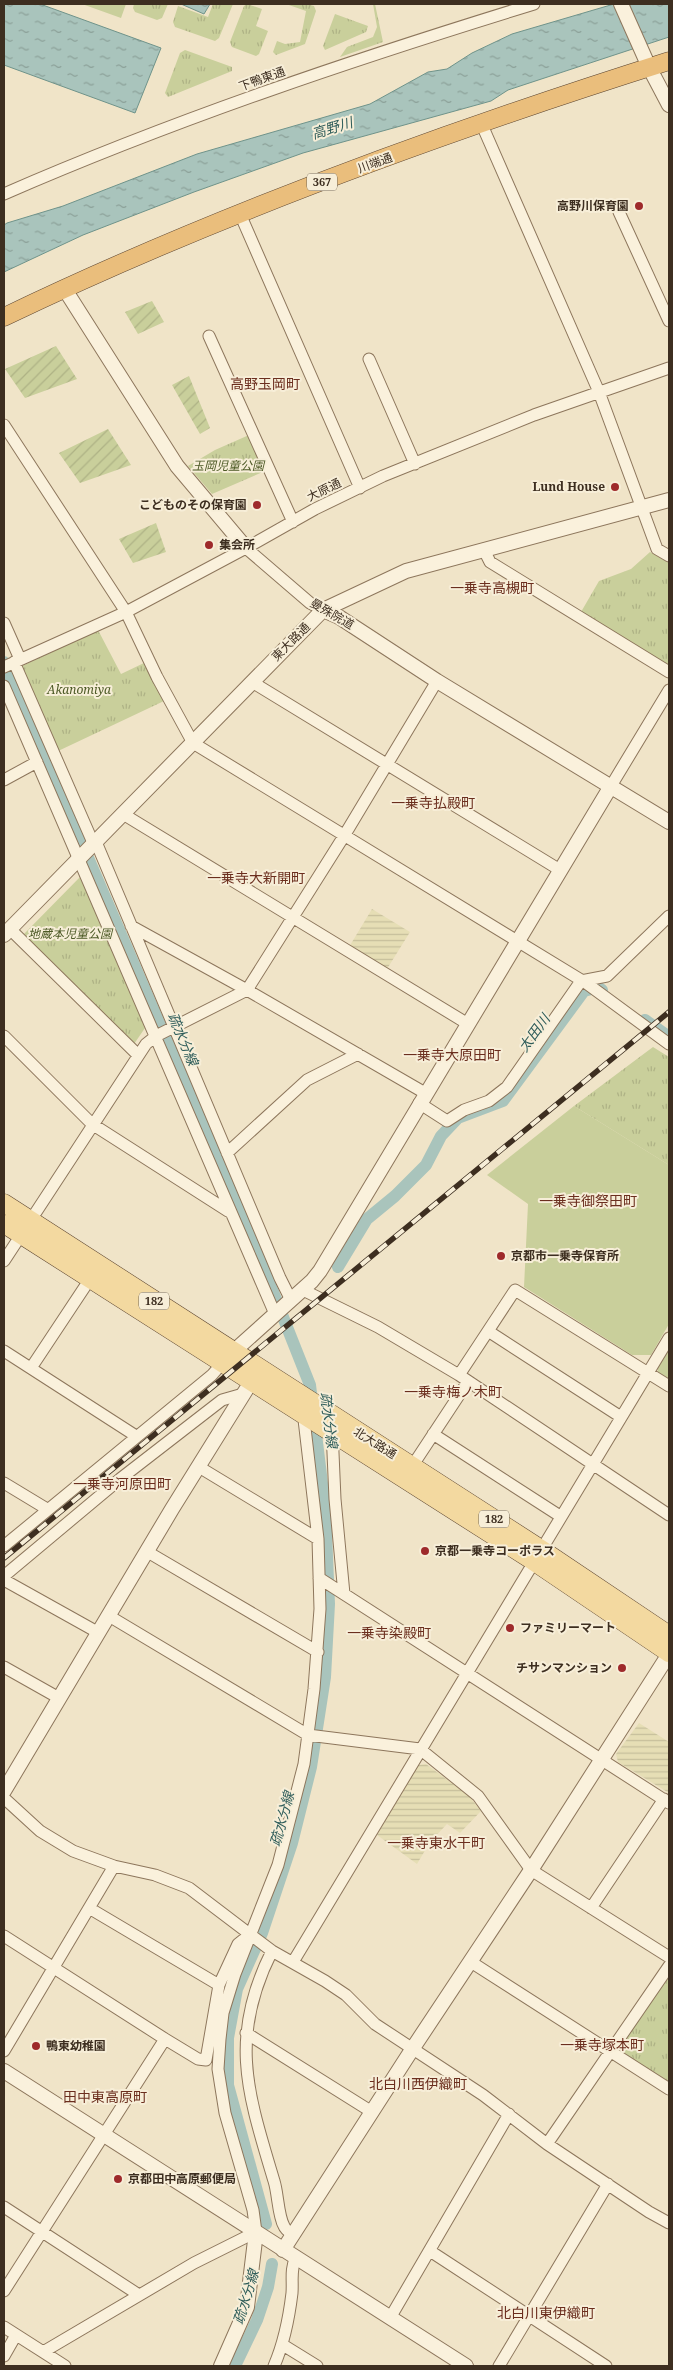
<svg xmlns="http://www.w3.org/2000/svg" width="673" height="2370" font-family="'Noto Serif','Noto Sans JP',serif">
  <style>
    .farmland { fill: url(#farmland-rules) }
    .grass { fill: url(#grass-tufts) }
    .garden { fill: url(#garden-furrows) }
    .pitch { fill: #c9cf9b }
    .water { fill: url(#water-ripples); stroke: #6f938a }
    .lines { fill: none; stroke-linecap: round; stroke-linejoin: round }
    .canal { stroke: #a9c4bc; stroke-width: 12 }
    .minor-casing { stroke: #8d765c; stroke-width: 13 }
    .tertiary-casing { stroke: #8d765c; stroke-width: 16 }
    .primary-casing { stroke: #5b4430; stroke-width: 19 }
    .trunk-casing { stroke: #5b4430; stroke-width: 19 }
    .minor { stroke: #faf1dc; stroke-width: 11 }
    .tertiary { stroke: #faf1dc; stroke-width: 14 }
    .primary { stroke: #f3d9a0; stroke-width: 18 }
    .trunk { stroke: #eabe7c; stroke-width: 18 }
    .rail-casing { stroke: #3d2e20; stroke-width: 5.5 }
    .rail { stroke: #f7eed8; stroke-width: 4; stroke-dasharray: 11; stroke-linecap: butt }
    .poi-dot { fill: #9e2a2b; stroke: #f7eed8; stroke-width: 2 }
    .labels { text-anchor: middle; stroke-width: 4; stroke-linejoin: round; paint-order: stroke }
    .shield { fill: #f7eed8; stroke: #756857; stroke-width: 1 }
    .shield-label { font-size: 11px; font-weight: bold; fill: #3d2e20 }
    .street-label { font-size: 12px; fill: #3d2e20; stroke: #f7eed8 }
    .poi-label { font-size: 12px; font-weight: bold; fill: #3d2e20; stroke: #f7eed8; text-anchor: start }
    .park-label { font-size: 12px; font-style: italic; fill: #4d5a26; stroke: #f7eed8 }
    .water-label { font-size: 14px; font-style: italic; fill: #2f5d5a; stroke: #f7eed8 }
    .neighbourhood-label { font-size: 14px; fill: #6b2e1e; stroke: #f7eed8 }
  </style>
  <defs>
    <pattern id="farmland-rules" width="6" height="5" patternUnits="userSpaceOnUse" patternTransform="scale(1.25)"><rect width="6" height="5" fill="#e6deb5"/><path d="M0 2.5h6" fill="none" stroke="#c6bf9b"/></pattern>
    <pattern id="grass-tufts" width="24" height="20" patternUnits="userSpaceOnUse" patternTransform="scale(1.25)"><rect width="24" height="20" fill="#c9cf9b"/><path d="M3 7l-1-3M5 7V3M7 7l1-3M15 17l-1-3M17 17v-4M19 17l1-3" fill="none" stroke="#aeb285"/></pattern>
    <pattern id="garden-furrows" width="10" height="10" patternUnits="userSpaceOnUse" patternTransform="scale(1.25)"><rect width="10" height="10" fill="#c9cf9b"/><path d="M-1 1l2-2M0 10L10 0M9 11l2-2" fill="none" stroke="#aeb285"/></pattern>
    <pattern id="water-ripples" width="26" height="14" patternUnits="userSpaceOnUse" patternTransform="scale(1.25)"><rect width="26" height="14" fill="#a9c4bc"/><path d="M2 4q2-2 4 0t4 0M15 11q2-2 4 0t4 0" fill="none" stroke="#8ba098"/></pattern>
  </defs>
  <rect width="100%" height="100%" fill="#f0e4c8"/>
  <!-- farmland -->
  <path class="farmland" d="M372 909 410 932 387 969 349 947Z
    M639 1723 669 1742V1793L618 1762 616 1754Z
    M426 1764 469 1796 481 1811 460 1833 447 1824 430 1842 417 1864 377 1835 418 1765Z"/>
  <!-- grass -->
  <path class="grass" d="M134 4H168L162 18 157 20 135 12 133 8Z
    M213 4H233L219 38 215 41 175 27 173 22 178 6 208 17Z
    M247 4 262 9 256 26 268 31 259 54 256 56 232 47 230 42 244 6Z
    M286 4H307L314 6 316 11 305 44 276 55 273 52 277 41 285 44 300 42 306 11Z
    M373 4H375L383 42 340 57 347 47 373 37 377 27Z
    M335 14 368 26 366 32 325 50 323 46Z
    M185 50 232 67V71L168 97 165 93 180 53Z
    M249 435 265 471 212 494 188 466 215 450Z
    M650 552 669 563V666L581 612 599 581 631 569Z
    M98 630 121 674 144 663 164 701 56 752 20 667Z
    M80 877 145 1028 134 1044 24 934Z
    M653 1047 669 1057V1165L574 1106Z
    M669 1974V2083L622 2054 621 2043Z"/>
  <!-- garden -->
  <path class="garden" d="M152 301 164 322 138 334 125 312Z
    M56 346 77 379 25 398 5 369Z
    M189 376 210 428 200 434 172 385Z
    M108 429 131 465 80 483 59 453Z
    M156 523 166 552 133 563 119 539Z"/>
  <!-- pitch -->
  <path class="pitch" d="M82 4H126L121 18Z
    M574 1106 669 1165V1324L651 1355H632L524 1287 528 1204 487 1175Z
    M669 1346V1380L658 1372 657 1366Z"/>
  <!-- water -->
  <path class="water" d="M4 4H40L161 48 135 113 4 65Z
    M181 4H210L204 14Z
    M614 4H669V37L508 90 491 101 303 153 194 192 83 235 4 272V225L7 223 63 206 197 154 370 104 428 72 447 69 472 53 512 34Z"/>
  <g class="lines">
    <!-- canal -->
    <path class="canal" d="M4 662 254 1244 310 1385 325 1508 329 1604 325 1677 311 1767 292 1843 262 1933 237 1989 228 2038V2085L266 2224
      M645 1020 669 1037
      M338 1267 367 1219 395 1196 426 1165 441 1136 458 1118 503 1101 584 991 598 987 602 990
      M235 2366 257 2320 268 2287 272 2264"/>
    <!-- minor casing -->
    <g class="minor-casing">
      <path id="minor" d="M482 125 599 392 657 549 669 556
        M4 194C176 119 355 59 534 4
        M619 212 669 321
        M240 214 360 488
        M209 336 293 522
        M369 359 415 464
        M4 425 126 612 157 677 193 743 586 983 669 1044
        M246 548 310 603 323 610
        M484 550 490 562 669 672
        M4 623 20 659
        M14 662 94 845
        M4 667 126 612 246 548 315 509 383 476 534 415 669 368
        M252 682 560 870
        M4 686 275 1314
        M4 780 37 762
        M611 786 669 690
        M123 814 468 1024
        M96 842 280 1278 291 1300
        M131 926 247 990 425 1093
        M10 929 138 1055
        M4 1036 92 1124 228 1211
        M419 1103 447 1121 464 1110 489 1101 507 1087 581 981 607 976 669 916
        M227 1153 307 1080 358 1054
        M4 1261 146 1044 156 1036 247 990 344 836 437 681
        M303 1290 378 1327 459 1375
        M488 1331 621 1417
        M4 1351 136 1436
        M31 1368 94 1273
        M669 1386 515 1290 459 1375 669 1515
        M332 1430 335 1499 344 1594
        M433 1434 560 1516
        M199 1467 318 1539
        M409 1471 467 1383
        M4 1483 47 1509
        M4 1546 212 1375 226 1359
        M146 1551 318 1652
        M4 1576 120 1479 222 1400 243 1394
        M319 1578 669 1803
        M4 1580 99 1633
        M109 1616 308 1735 420 1749 478 1796 531 1870 669 1957
        M4 1667 59 1698
        M4 1798 40 1831 73 1851 114 1866 155 1875 189 1888 272 1951 325 1981 346 1995 375 2024 483 2095 547 2144 649 2212 669 2223
        M89 1908 219 1985
        M591 1908 664 1799
        M4 1936 165 2039 198 2059 206 2060 219 1985 238 1944 243 1940
        M272 1951C228 2038 248 2094 274 2181 278 2193 278 2216 284 2226 285 2229 289 2232 292 2234
        M293 1962 669 1338
        M471 1962 669 2089
        M246 2033 372 2112
        M4 2051 114 1866
        M547 2144 669 1966
        M4 2207 139 2295
        M430 2251 606 2366
        M4 2291 165 2039
        M390 2318 509 2114
        M4 2327 65 2366
        M283 2345 317 2366
        M43 2352 194 2263 256 2232 253 2210 225 2113 218 2069 220 2039 223 2013 235 1974 278 1865 304 1764 314 1689 320 1609 318 1539 303 1411
        M4 2356 16 2335
        M274 2366C284 2343 289 2318 292 2293 293 2280 290 2269 296 2258
        M499 2366 608 2184"/>
    </g>
    <!-- tertiary casing -->
    <g class="tertiary-casing">
      <path id="tertiary" d="M621 4 649 67 669 105
        M64 288 177 466 246 548
        M323 610 339 617 437 681 669 822
        M4 935 323 610 406 571 669 500
        M233 1352 312 1281 320 1271 611 786
        M4 1791 172 1509 251 1382 257 1374
        M4 2071 466 2366
        M283 2250 413 2048 531 1870 669 1654
        M221 2366 247 2307 256 2232"/>
    </g>
    <!-- primary casing -->
    <g class="primary-casing">
      <path id="primary" d="M4 1203 541 1549 669 1635
        M4 1224 533 1561 669 1653"/>
    </g>
    <!-- trunk casing -->
    <g class="trunk-casing">
      <path id="trunk" d="M4 317C216 215 444 132 669 61"/>
    </g>
    <!-- minor -->
    <use href="#minor" class="minor"/>
    <!-- tertiary -->
    <use href="#tertiary" class="tertiary"/>
    <!-- primary -->
    <use href="#primary" class="primary"/>
    <!-- trunk -->
    <use href="#trunk" class="trunk"/>
    <!-- rail casing -->
    <g class="rail-casing">
      <path id="rail" d="M4 1558 669 1012"/>
    </g>
    <!-- rail -->
    <use href="#rail" class="rail"/>
  </g>
  <!-- markers -->
  <g class="poi-dot">
    <circle cx="639" cy="206" r="5"/>
    <circle cx="615" cy="487" r="5"/>
    <circle cx="257" cy="505" r="5"/>
    <circle cx="209" cy="545" r="5"/>
    <circle cx="501" cy="1256" r="5"/>
    <circle cx="425" cy="1551" r="5"/>
    <circle cx="510" cy="1628" r="5"/>
    <circle cx="622" cy="1668" r="5"/>
    <circle cx="36" cy="2046" r="5"/>
    <circle cx="118" cy="2179" r="5"/>
  </g>
  <g class="labels">
    <!-- shield labels -->
    <g class="shield">
      <rect x="307" y="173.5" width="30" height="17" rx="4"/>
      <rect x="139" y="1292.5" width="30" height="17" rx="4"/>
      <rect x="479" y="1510.5" width="30" height="17" rx="4"/>
    </g>
    <g class="shield-label">
      <text x="322" y="186">367</text>
      <text x="154" y="1305">182</text>
      <text x="494" y="1523">182</text>
    </g>
    <!-- street labels -->
    <g class="street-label">
      <text transform="translate(262 79) rotate(-20)" y="4">下鴨東通</text>
      <text transform="translate(375 163) rotate(-20)" y="4">川端通</text>
      <text transform="translate(324 490) rotate(-26)" y="4">大原通</text>
      <text transform="translate(332 614) rotate(30)" y="4">曼殊院道</text>
      <text transform="translate(291 642) rotate(-45)" y="4">東大路通</text>
      <text transform="translate(375 1443) rotate(32)" y="4">北大路通</text>
    </g>
    <!-- poi labels -->
    <g class="poi-label">
      <text x="629" y="210" text-anchor="end">高野川保育園</text>
      <text x="605" y="491" text-anchor="end">Lund House</text>
      <text x="247" y="509" text-anchor="end">こどものその保育園</text>
      <text x="219" y="549">集会所</text>
      <text x="511" y="1260">京都市一乗寺保育所</text>
      <text x="435" y="1555">京都一乗寺コーポラス</text>
      <text x="520" y="1632">ファミリーマート</text>
      <text x="612" y="1672" text-anchor="end">チサンマンション</text>
      <text x="46" y="2050">鴨東幼稚園</text>
      <text x="128" y="2183">京都田中高原郵便局</text>
    </g>
    <!-- park labels -->
    <g class="park-label">
      <text x="228" y="470">玉岡児童公園</text>
      <text x="79" y="694">Akanomiya</text>
      <text x="70" y="938">地蔵本児童公園</text>
    </g>
    <!-- water labels -->
    <g class="water-label">
      <text transform="translate(332 128) rotate(-17)" y="5">高野川</text>
      <text transform="translate(534 1033) rotate(-54)" y="5">太田川</text>
      <text transform="translate(183 1039) rotate(67)" y="5">疏水分線</text>
      <text transform="translate(329 1420) rotate(83)" y="5">疏水分線</text>
      <text transform="translate(282 1819) rotate(-75)" y="5">疏水分線</text>
      <text transform="translate(246 2297) rotate(-73)" y="5">疏水分線</text>
    </g>
    <!-- neighbourhood labels -->
    <g class="neighbourhood-label">
      <text x="265" y="389">高野玉岡町</text>
      <text x="492" y="593">一乗寺高槻町</text>
      <text x="433" y="808">一乗寺払殿町</text>
      <text x="256" y="883">一乗寺大新開町</text>
      <text x="452" y="1060">一乗寺大原田町</text>
      <text x="588" y="1206">一乗寺御祭田町</text>
      <text x="453" y="1397">一乗寺梅ノ木町</text>
      <text x="122" y="1489">一乗寺河原田町</text>
      <text x="389" y="1638">一乗寺染殿町</text>
      <text x="436" y="1848">一乗寺東水干町</text>
      <text x="602" y="2050">一乗寺塚本町</text>
      <text x="418" y="2089">北白川西伊織町</text>
      <text x="105" y="2102">田中東高原町</text>
      <text x="546" y="2318">北白川東伊織町</text>
    </g>
  </g>
  <!-- border -->
  <rect width="673" height="2370" fill="none" stroke="#3d2e20" stroke-width="10"/>
</svg>
